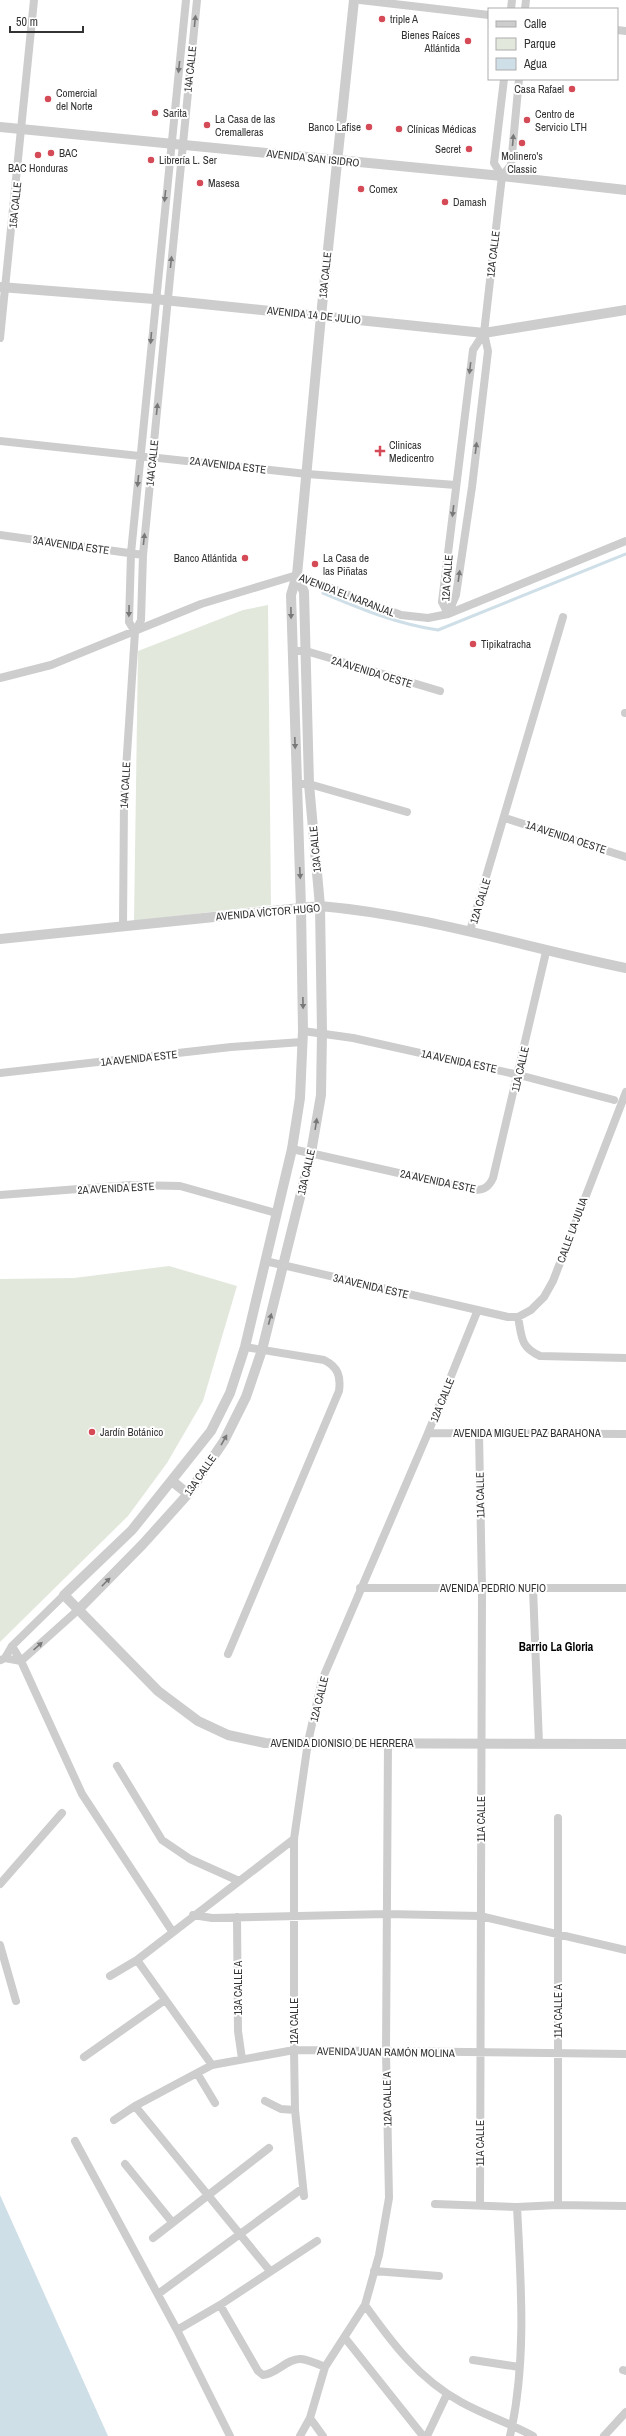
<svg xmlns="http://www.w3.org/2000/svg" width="626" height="2436" font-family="'Archivo Narrow',sans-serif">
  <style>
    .green { fill: #e3e8dd }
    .water { fill: #cfdfe8 }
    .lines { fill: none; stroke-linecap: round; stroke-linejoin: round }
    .stream { stroke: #cfdfe8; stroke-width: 3 }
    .minor { stroke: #cdcdcd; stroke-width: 8 }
    .tertiary { stroke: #cdcdcd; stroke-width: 10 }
    .oneway { fill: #787878 }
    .poi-dot { fill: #d44b57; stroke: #fff; stroke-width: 1.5 }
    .labels { text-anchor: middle; stroke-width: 4; stroke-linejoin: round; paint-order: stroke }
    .poi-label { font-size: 11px; fill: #333; stroke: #fff; text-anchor: start }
    .street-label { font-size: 11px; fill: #333; stroke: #fff }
    .neighbourhood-label { font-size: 12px; font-weight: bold; fill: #000; stroke: #fff }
  </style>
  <rect width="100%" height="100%" fill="#fff"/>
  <!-- green -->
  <path class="green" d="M268 605 271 905 134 921 138 651 243 610Z
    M169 1266 237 1286 203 1401 167 1463 128 1516 0 1642V1279L74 1278Z"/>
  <!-- water -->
  <path class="water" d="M0 2195 108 2436H0Z"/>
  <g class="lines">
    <!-- stream -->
    <path class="stream" d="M323 593C361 609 397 624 438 630L626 554"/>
    <!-- minor -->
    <path class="minor" d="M360 0 489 15
      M511 9 512 0
      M525 9 526 0
      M617 30 626 31
      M502 176 494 163 504 79
      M0 338 34 0
      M0 441 307 474 456 485
      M0 535 143 555
      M448 614 456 595 472 487 488 351 484 333 502 176 511 165 519 79
      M448 614 442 602 473 350 484 333
      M135 632 129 622 131 553 186 0
      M292 651H306L440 691
      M0 678 51 665 201 604 297 575 401 615 428 618 448 614 626 541
      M625 713H626
      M296 784H309L407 812
      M505 818 626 857
      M123 927 124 800 135 632 141 620 143 555 197 0
      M470 931 563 617
      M303 1031 353 1038 519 1075 614 1100
      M0 1073 231 1047 302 1042
      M292 1149 474 1190C484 1190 489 1187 493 1178L546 952
      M0 1195 131 1185 180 1186 276 1213
      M265 1261 508 1317H518L531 1310 544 1297 553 1281 626 1092
      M518 1317C522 1337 520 1347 540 1356L626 1358
      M428 1433 626 1434
      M479 1434 482 1588 480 2205
      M360 1588H626
      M533 1588 539 1744
      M12 1646 21 1661 82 1794 172 1931
      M228 1654 339 1391C341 1376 338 1367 324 1360L245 1347
      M5 1658 21 1661 78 1610
      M1 1660 5 1658 12 1646 64 1595
      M117 1766 162 1840 190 1859 239 1881
      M0 1884 62 1813
      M193 1915 212 1918 387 1914 480 1916 626 1950
      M237 1917 238 2031 242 2059
      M0 1945 16 2001
      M137 1960 212 2065
      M110 1976 137 1960 294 1839
      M84 2057 165 2000
      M197 2073 215 2103
      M265 2101 281 2109 295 2110
      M135 2106 270 2271
      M114 2120 135 2106 212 2065 294 2050 626 2054
      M75 2141 177 2330 230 2436
      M125 2164 172 2222
      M304 2196 295 2110 294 2050V1839L308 1742 322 1680 428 1433 477 1312
      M435 2204 517 2207 558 2205 626 2206
      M558 2205V1818
      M153 2238 269 2148
      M374 2271 439 2276
      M158 2294 303 2188
      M220 2305 258 2371 263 2375C277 2374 287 2358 301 2359 309 2360 318 2364 325 2367
      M365 2305C392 2343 419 2379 461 2402 484 2415 510 2423 533 2436
      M177 2330 220 2305 317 2241
      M345 2338 423 2436
      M473 2360 519 2367
      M623 2370 626 2371
      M310 2418 323 2436
      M300 2436 310 2418 325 2367 365 2305 379 2255 389 2198 386 2052 388 1743
      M427 2436 447 2394
      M510 2436C527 2362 521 2283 517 2207
      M604 2436 626 2412"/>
    <!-- tertiary -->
    <path class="tertiary" d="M354 0 321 316 297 575 291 595 301 908 303 1031 300 1098 292 1149 245 1347 230 1393 211 1431 132 1530 64 1595 158 1691 198 1721 228 1735 265 1743 626 1744
      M0 127 502 176 626 190
      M0 287 154 299 484 333 626 310
      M0 939 320 906C424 915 524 947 626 968
      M172 1481 188 1494
      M78 1610 143 1544 188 1494 224 1441 246 1397 262 1350 311 1153 321 1095 322 1032 320 906 309 784 304 592 297 575"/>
  </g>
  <!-- one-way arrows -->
  <defs><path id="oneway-solid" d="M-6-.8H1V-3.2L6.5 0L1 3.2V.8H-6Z"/></defs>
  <g class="oneway">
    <use href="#oneway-solid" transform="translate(195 21) rotate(-84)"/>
    <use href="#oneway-solid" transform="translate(179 67) rotate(96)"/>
    <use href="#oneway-solid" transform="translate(513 140) rotate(-85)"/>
    <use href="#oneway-solid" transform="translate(165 196) rotate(96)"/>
    <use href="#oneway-solid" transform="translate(171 262) rotate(-84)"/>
    <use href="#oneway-solid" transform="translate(151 338) rotate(95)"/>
    <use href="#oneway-solid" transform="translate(470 368) rotate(97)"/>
    <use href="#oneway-solid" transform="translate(157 409) rotate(-84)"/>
    <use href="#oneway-solid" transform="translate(476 448) rotate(-83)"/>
    <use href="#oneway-solid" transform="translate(138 481) rotate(96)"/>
    <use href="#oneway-solid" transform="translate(453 511) rotate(97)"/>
    <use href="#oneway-solid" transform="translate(144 539) rotate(-84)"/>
    <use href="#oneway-solid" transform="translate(459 576) rotate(-82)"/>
    <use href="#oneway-solid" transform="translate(129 611) rotate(91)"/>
    <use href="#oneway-solid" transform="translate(291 613) rotate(89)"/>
    <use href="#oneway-solid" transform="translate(295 743) rotate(88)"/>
    <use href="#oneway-solid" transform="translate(300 873) rotate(87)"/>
    <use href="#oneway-solid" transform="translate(303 1003) rotate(89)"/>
    <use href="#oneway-solid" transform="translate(316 1124) rotate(-81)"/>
    <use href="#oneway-solid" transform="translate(270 1319) rotate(-75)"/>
    <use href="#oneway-solid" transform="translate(224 1440) rotate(-60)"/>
    <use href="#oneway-solid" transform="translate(106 1582) rotate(-45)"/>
    <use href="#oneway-solid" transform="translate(38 1646) rotate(-42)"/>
  </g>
  <!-- markers -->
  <g class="poi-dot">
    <circle cx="382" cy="19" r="4"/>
    <circle cx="468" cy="41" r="4"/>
    <circle cx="572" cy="89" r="4"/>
    <circle cx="48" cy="99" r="4"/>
    <circle cx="155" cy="113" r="4"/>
    <circle cx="527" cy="120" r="4"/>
    <circle cx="207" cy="125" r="4"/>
    <circle cx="369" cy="127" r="4"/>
    <circle cx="399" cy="129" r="4"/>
    <circle cx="522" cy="143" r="4"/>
    <circle cx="469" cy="149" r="4"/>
    <circle cx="51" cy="153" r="4"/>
    <circle cx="38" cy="155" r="4"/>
    <circle cx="151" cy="160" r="4"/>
    <circle cx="200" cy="183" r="4"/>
    <circle cx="361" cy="189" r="4"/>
    <circle cx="445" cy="202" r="4"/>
    <path d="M378 445h4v4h4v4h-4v4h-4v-4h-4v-4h4z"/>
    <circle cx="245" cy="558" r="4"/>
    <circle cx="315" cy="564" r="4"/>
    <circle cx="473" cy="644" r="4"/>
    <circle cx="92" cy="1432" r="4"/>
  </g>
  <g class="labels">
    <!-- poi labels -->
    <g class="poi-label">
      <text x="390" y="23">triple A</text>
      <text x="460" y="39" text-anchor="end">Bienes Raíces<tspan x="460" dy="13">Atlántida</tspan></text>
      <text x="564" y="93" text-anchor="end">Casa Rafael</text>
      <text x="56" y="97">Comercial<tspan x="56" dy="13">del Norte</tspan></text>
      <text x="163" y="117">Sarita</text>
      <text x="535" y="118">Centro de<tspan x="535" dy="13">Servicio LTH</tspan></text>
      <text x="215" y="123">La Casa de las<tspan x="215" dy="13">Cremalleras</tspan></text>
      <text x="361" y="131" text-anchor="end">Banco Lafise</text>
      <text x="407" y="133">Clínicas Médicas</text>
      <text x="461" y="153" text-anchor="end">Secret</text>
      <text x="59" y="157">BAC</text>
      <text x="522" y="160" text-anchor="middle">Molinero's<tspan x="522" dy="13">Classic</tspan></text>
      <text x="159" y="164">Librería L. Ser</text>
      <text x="38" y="172" text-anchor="middle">BAC Honduras</text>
      <text x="208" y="187">Masesa</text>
      <text x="369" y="193">Comex</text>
      <text x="453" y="206">Damash</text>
      <text x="389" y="449">Clinicas<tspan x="389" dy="13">Medicentro</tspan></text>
      <text x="237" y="562" text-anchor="end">Banco Atlántida</text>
      <text x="323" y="562">La Casa de<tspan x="323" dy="13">las Piñatas</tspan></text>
      <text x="481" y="648">Tipikatracha</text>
      <text x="100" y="1436">Jardín Botánico</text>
    </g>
    <!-- street labels -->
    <g class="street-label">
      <text transform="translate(190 69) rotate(-84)" y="4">14A CALLE</text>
      <text transform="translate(313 158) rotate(6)" y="4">AVENIDA SAN ISIDRO</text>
      <text transform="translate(15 205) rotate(-84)" y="4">15A CALLE</text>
      <text transform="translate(493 254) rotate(-83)" y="4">12A CALLE</text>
      <text transform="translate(325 275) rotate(-84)" y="4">13A CALLE</text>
      <text transform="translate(314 315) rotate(6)" y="4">AVENIDA 14 DE JULIO</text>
      <text transform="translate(152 463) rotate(-84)" y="4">14A CALLE</text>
      <text transform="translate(228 465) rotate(7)" y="4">2A AVENIDA ESTE</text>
      <text transform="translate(71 545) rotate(8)" y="4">3A AVENIDA ESTE</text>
      <text transform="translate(447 578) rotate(-86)" y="4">12A CALLE</text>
      <text transform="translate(347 595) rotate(21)" y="4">AVENIDA EL NARANJAL</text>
      <text transform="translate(372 672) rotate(17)" y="4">2A AVENIDA OESTE</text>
      <text transform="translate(125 785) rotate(-87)" y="4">14A CALLE</text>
      <text transform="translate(566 837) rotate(18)" y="4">1A AVENIDA OESTE</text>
      <text transform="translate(315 849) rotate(-95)" y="4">13A CALLE</text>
      <text transform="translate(480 901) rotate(-73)" y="4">12A CALLE</text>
      <text transform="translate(268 912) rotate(-5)" y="4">AVENIDA VÍCTOR HUGO</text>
      <text transform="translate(139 1058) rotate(-6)" y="4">1A AVENIDA ESTE</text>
      <text transform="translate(459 1061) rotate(12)" y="4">1A AVENIDA ESTE</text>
      <text transform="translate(520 1069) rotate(-77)" y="4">11A CALLE</text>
      <text transform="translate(306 1172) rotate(-77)" y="4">13A CALLE</text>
      <text transform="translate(438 1181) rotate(12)" y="4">2A AVENIDA ESTE</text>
      <text transform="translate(116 1188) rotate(-3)" y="4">2A AVENIDA ESTE</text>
      <text transform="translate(572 1230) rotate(-70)" y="4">CALLE LA JULIA</text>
      <text transform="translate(371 1286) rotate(13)" y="4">3A AVENIDA ESTE</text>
      <text transform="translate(442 1400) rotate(-68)" y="4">12A CALLE</text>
      <text x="527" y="1437">AVENIDA MIGUEL PAZ BARAHONA</text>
      <text transform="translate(200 1475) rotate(-55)" y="4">13A CALLE</text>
      <text transform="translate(480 1495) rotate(-91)" y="4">11A CALLE</text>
      <text x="493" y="1592">AVENIDA PEDRIO NUFIO</text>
      <text transform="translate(319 1699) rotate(-76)" y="4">12A CALLE</text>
      <text x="342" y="1747">AVENIDA DIONISIO DE HERRERA</text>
      <text transform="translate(481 1819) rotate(-90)" y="4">11A CALLE</text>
      <text transform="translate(238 1988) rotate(-90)" y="4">13A CALLE A</text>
      <text transform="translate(558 2011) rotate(-90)" y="4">11A CALLE A</text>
      <text transform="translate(294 2021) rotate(-90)" y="4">12A CALLE</text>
      <text transform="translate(386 2052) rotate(1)" y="4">AVENIDA JUAN RAMÓN MOLINA</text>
      <text transform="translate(387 2099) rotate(-91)" y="4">12A CALLE A</text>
      <text transform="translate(480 2143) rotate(-90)" y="4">11A CALLE</text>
    </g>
    <!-- neighbourhood labels -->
    <g class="neighbourhood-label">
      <text x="556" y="1651">Barrio La Gloria</text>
    </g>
  </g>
  <!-- legend -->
  <rect x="488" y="8" width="130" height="72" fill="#ffffff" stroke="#adadad"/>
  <rect x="496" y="21" width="20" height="6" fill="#cdcdcd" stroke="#adadad"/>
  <text x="524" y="28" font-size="12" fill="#333333">Calle</text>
  <rect x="496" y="38" width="20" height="12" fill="#e3e8dd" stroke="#adadad"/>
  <text x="524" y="48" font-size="12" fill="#333333">Parque</text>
  <rect x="496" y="58" width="20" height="12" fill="#cfdfe8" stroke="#adadad"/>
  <text x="524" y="68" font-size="12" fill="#333333">Agua</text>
  <!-- scale -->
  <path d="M10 26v6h73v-6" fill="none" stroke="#333333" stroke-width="2"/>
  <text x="16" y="26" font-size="12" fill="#333333" stroke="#ffffff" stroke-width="3" paint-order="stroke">50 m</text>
</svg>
